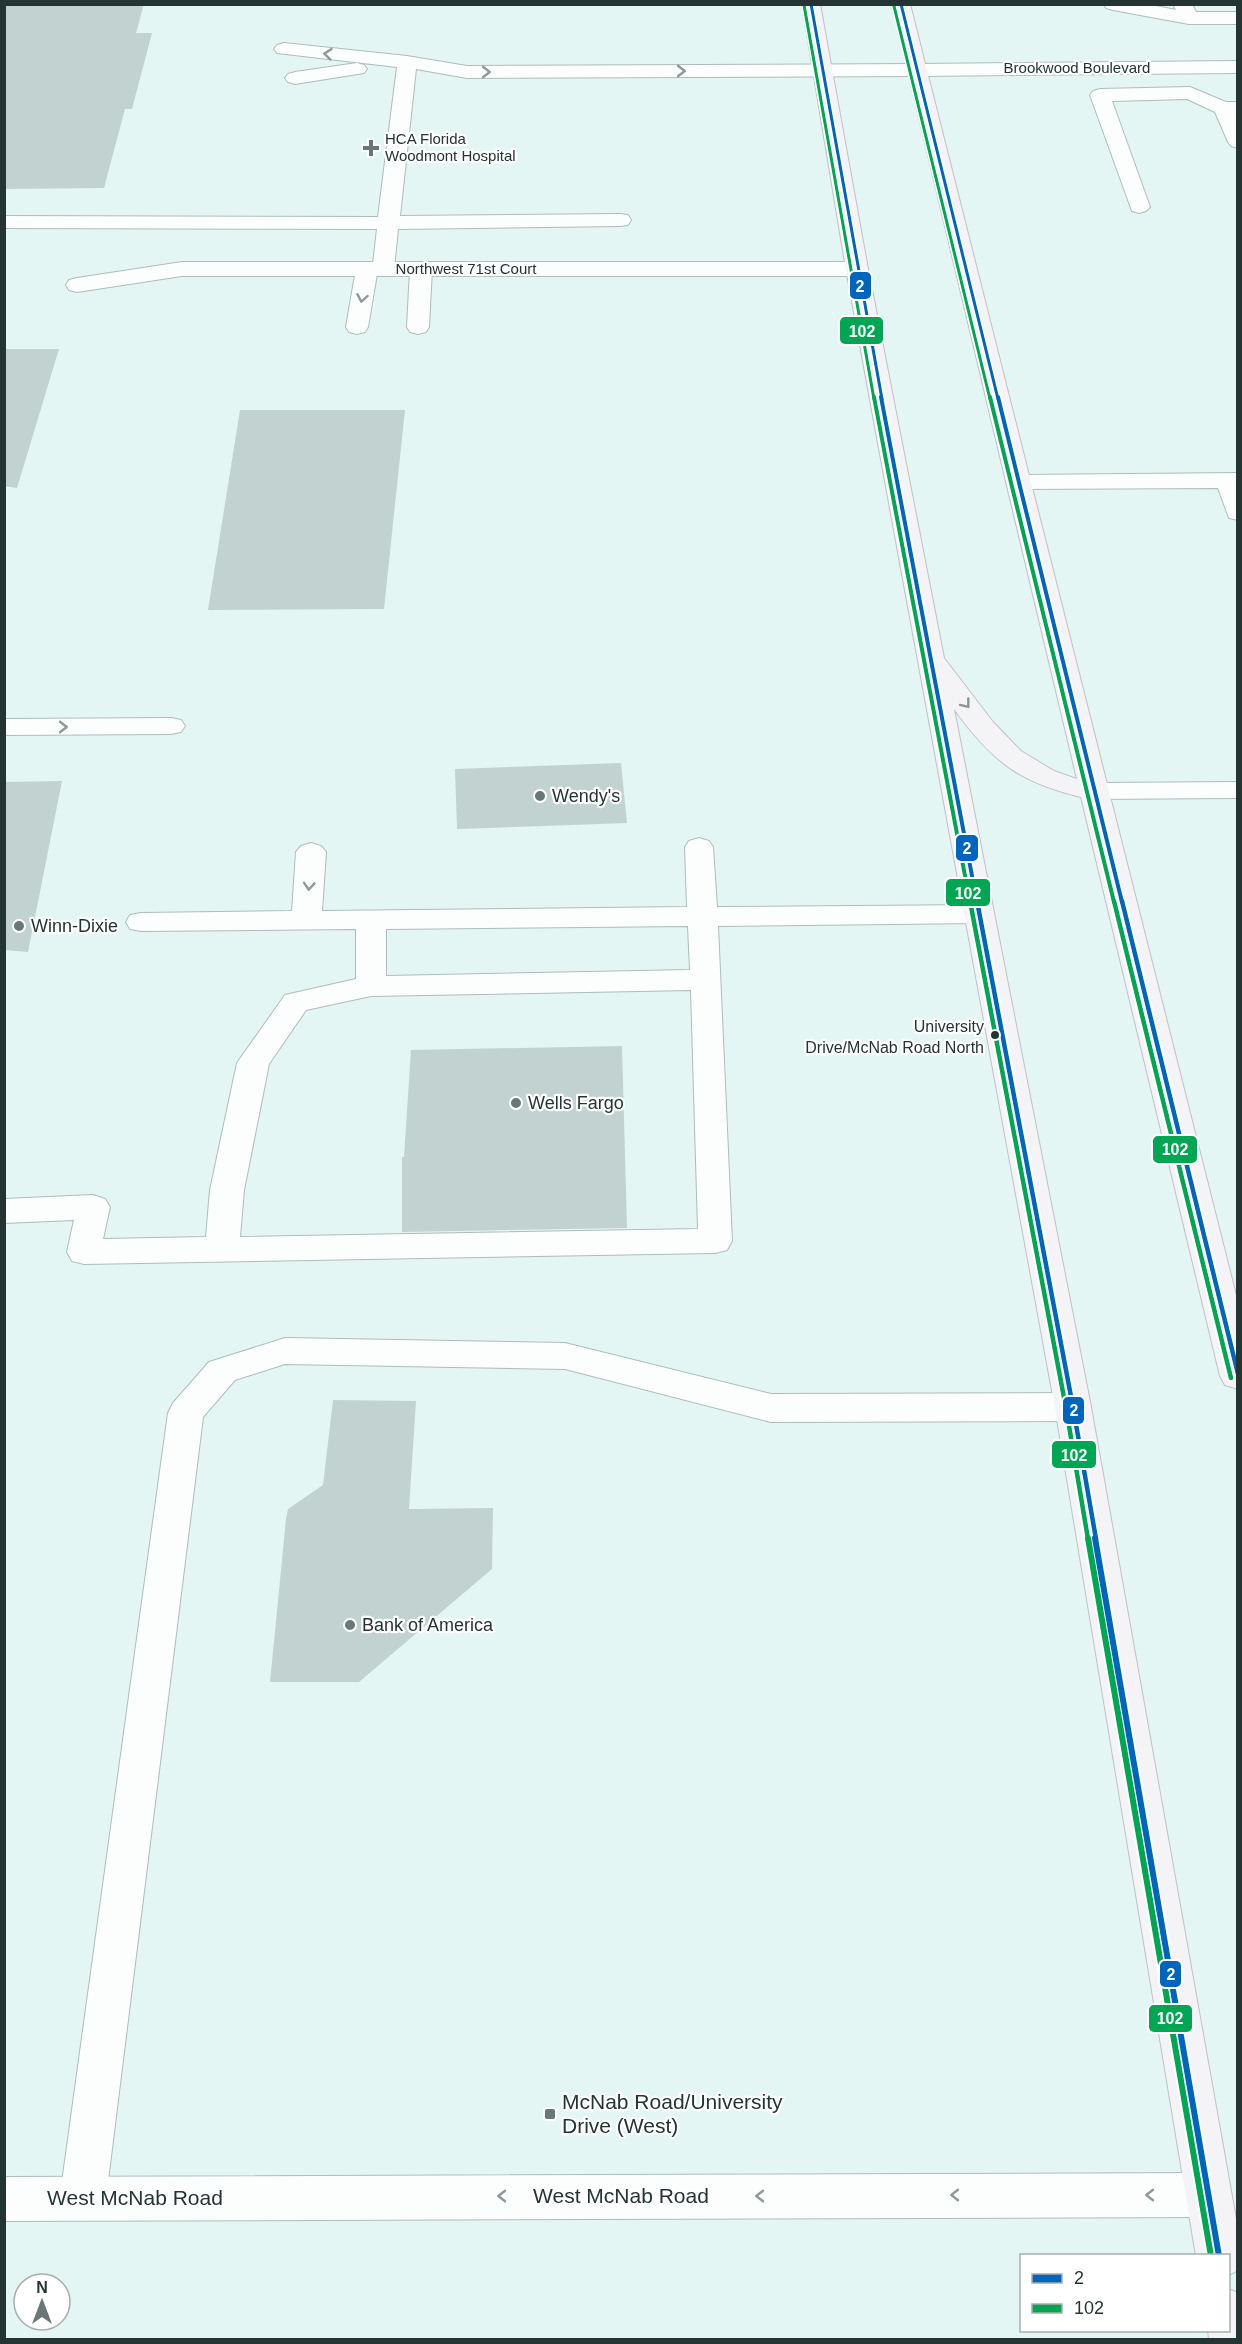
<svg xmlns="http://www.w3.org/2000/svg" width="1242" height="2344" font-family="Helvetica,sans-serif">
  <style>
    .building { fill: #c2d2d0 }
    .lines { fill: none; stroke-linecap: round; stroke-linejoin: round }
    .lane-casing { stroke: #adbdba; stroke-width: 2 }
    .street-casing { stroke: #adbdba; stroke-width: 2 }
    .secondary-casing { stroke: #adbdba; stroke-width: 2 }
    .primary-casing { stroke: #bfc1c5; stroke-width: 2 }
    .lane { fill: #fbfefd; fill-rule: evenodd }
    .street { fill: #fbfefd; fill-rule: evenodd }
    .secondary { fill: #fbfefd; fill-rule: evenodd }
    .primary { fill: #f4f3f6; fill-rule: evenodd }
    .bus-1-far3-casing { stroke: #fff; stroke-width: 6 }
    .bus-1-far2-casing { stroke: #fff; stroke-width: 8 }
    .bus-1-far1-casing { stroke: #fff; stroke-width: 9 }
    .bus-1-casing { stroke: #fff; stroke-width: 10 }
    .bus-2-far3-casing { stroke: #fff; stroke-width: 6 }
    .bus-2-far2-casing { stroke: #fff; stroke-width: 8 }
    .bus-2-far1-casing { stroke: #fff; stroke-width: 9 }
    .bus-2-casing { stroke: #fff; stroke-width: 10 }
    .bus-1-far3 { stroke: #0065bd; stroke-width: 3 }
    .bus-1-far2 { stroke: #0065bd; stroke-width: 4 }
    .bus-1-far1 { stroke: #0065bd; stroke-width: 4.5 }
    .bus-1 { stroke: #0065bd; stroke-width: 6 }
    .bus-2-far3 { stroke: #00a651; stroke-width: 3 }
    .bus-2-far2 { stroke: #00a651; stroke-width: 4 }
    .bus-2-far1 { stroke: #00a651; stroke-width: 4.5 }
    .bus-2 { stroke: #00a651; stroke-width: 6 }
    .oneway { stroke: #8f9998 }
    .oneway2 { stroke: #8c9494 }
    .poi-dot { fill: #677876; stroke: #fff; stroke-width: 2 }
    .bus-dot { fill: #233432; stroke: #fff; stroke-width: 2 }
    .labels { text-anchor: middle; stroke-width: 4.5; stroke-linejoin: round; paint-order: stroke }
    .far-street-label { font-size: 15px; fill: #233432; stroke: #fff }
    .far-poi-label { font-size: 15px; fill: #233432; stroke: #fff; text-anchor: start }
    .bus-label { font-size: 16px; fill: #233432; stroke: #fff; text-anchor: end }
    .poi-label { font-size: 18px; fill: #233432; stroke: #fff; text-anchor: start }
    .near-poi-label { font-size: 21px; fill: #233432; stroke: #fff; text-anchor: start }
    .near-street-label { font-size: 21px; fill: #233432; stroke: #fff }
    .line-badge { stroke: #fff; stroke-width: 2 }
    .badge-label { font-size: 16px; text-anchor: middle; font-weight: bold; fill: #fff }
  </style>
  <rect width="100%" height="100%" fill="#e4f6f3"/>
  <!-- building -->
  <path class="building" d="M4 4H144L136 33H152L132 109H125L104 188 4 189Z
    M4 349H59L17 488 4 486Z
    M240 410H405L384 609 208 610Z
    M621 763 627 823 457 829 455 769Z
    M62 781 28 952 4 950V782Z
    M622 1046 627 1228 402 1232V1157H404L411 1050Z
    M333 1400 416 1401 409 1509 493 1508 492 1569 359 1682H270L286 1519 288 1509 323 1485Z"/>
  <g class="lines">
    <!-- lane casing -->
    <g class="lane-casing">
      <path id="lane" d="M1104 4H1146L1176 10 1173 4H1192L1196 12H1238V24H1189L1113 10 1106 8Z
        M284 43 407 56 467 66 917 64 924 66 927 70 924 74 917 76 467 78 416 69 400 216 620 214 628 215 631 220 628 225 620 226 398 229 394 269 391 274H377L368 327 365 332 357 334 349 332 346 327 356 269 359 264H373L377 229 4 228V216L378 217 397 67 277 53 274 49 277 45Z
        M357 63 364 65 367 69 364 73 295 84 288 82 285 78 288 74 295 72Z
        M1190 87 1226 102H1238V114H1236L1238 148 1231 146 1228 142 1215 112 1187 99 1112 101 1150 207 1146 211 1139 213 1132 211 1090 95 1093 91 1100 89Z
        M421 262 429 264 432 269 429 327 426 332 418 334 410 332 407 327 410 269 413 264Z
        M1238 473V520L1229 518 1218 488 1018 489 1009 487 1006 482 1009 477 1018 475Z
        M171 718 181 720 185 726 181 732 171 734 4 735V719Z
        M1238 782V798L1094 799 1084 797 1080 791 1084 785 1094 783Z
        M699 838 709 841 713 847 717 907 979 905 990 907 994 914 990 921 979 923 718 926 732 1241 727 1250 715 1253 84 1264 72 1261 67 1252 74 1220 4 1223V1199L93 1195 105 1199 110 1207 103 1239 206 1237 210 1190 237 1063 285 995 356 979V929L141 931 130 929 126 922 130 915 141 913 292 911 296 852 301 846 311 843 321 846 326 852 322 911 687 907 685 847 689 841ZM688 926 690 970 386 976V929ZM691 990 698 1229 240 1237 244 1190 269 1064 306 1010 371 996Z
        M285 1338 565 1343 771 1394 1073 1393 1086 1397 1091 1407 1086 1417 1073 1421 771 1422 565 1369 285 1364 235 1380 203 1417 106 2197 99 2213 83 2219 67 2213 60 2197 168 1413 173 1403 209 1362Z"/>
    </g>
    <!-- street casing -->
    <g class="street-casing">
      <path id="street" d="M1238 61V73L917 76 910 74 907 70 910 66 917 64Z
        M182 262H857L865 264 868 269 865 274 857 276H182L77 292 69 290 66 285 69 280 77 278Z"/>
    </g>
    <!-- secondary casing -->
    <g class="secondary-casing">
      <path id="secondary" d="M1208 2173 1224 2180 1231 2195 1224 2210 1208 2217 4 2221V2177Z"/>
    </g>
    <!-- primary casing -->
    <g class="primary-casing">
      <path id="primary" d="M802 4H820L868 269 944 658 993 722 1021 751 1054 771 1077 779 892 4H910L1238 1303V1389L1225 1385 1220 1376 1081 797C1018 782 992 761 954 709L1091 1407 1238 2230V2267L1235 2272 1228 2275V2256H1196L1055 1407 846 269Z
        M1228 2289 1238 2293V2340H1209L1208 2330H1228Z"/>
    </g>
    <!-- lane -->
    <use href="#lane" class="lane"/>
    <!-- street -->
    <use href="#street" class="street"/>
    <!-- secondary -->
    <use href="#secondary" class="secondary"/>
    <!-- primary -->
    <use href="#primary" class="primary"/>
    <!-- bus-1-far3 casing -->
    <g class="bus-1-far3-casing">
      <path id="bus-1-far3" d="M811 4 882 399
        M901 4 998 399"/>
    </g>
    <!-- bus-1-far2 casing -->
    <g class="bus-1-far2-casing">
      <path id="bus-1-far2" d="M881 397 977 902
        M998 397 1122 902"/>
    </g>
    <!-- bus-1-far1 casing -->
    <g class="bus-1-far1-casing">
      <path id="bus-1-far1" d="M977 901 1073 1407 1096 1539
        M1122 901 1238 1374"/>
    </g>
    <!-- bus-1 casing -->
    <g class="bus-1-casing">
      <path id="bus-1" d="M1095 1538 1219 2256"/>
    </g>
    <!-- bus-2-far3 casing -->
    <g class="bus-2-far3-casing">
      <path id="bus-2-far3" d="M804 5 874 399
        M894 6 990 399"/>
    </g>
    <!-- bus-2-far2 casing -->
    <g class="bus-2-far2-casing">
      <path id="bus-2-far2" d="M874 397 970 902
        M990 397 1114 902"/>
    </g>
    <!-- bus-2-far1 casing -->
    <g class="bus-2-far1-casing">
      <path id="bus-2-far1" d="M970 901 1066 1408 1088 1539
        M1114 901 1231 1378"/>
    </g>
    <!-- bus-2 casing -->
    <g class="bus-2-casing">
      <path id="bus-2" d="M1088 1538 1211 2256"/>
    </g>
    <!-- bus-1-far3 -->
    <use href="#bus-1-far3" class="bus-1-far3"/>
    <!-- bus-1-far2 -->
    <use href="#bus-1-far2" class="bus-1-far2"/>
    <!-- bus-1-far1 -->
    <use href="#bus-1-far1" class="bus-1-far1"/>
    <!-- bus-1 -->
    <use href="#bus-1" class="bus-1"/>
    <!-- bus-2-far3 -->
    <use href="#bus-2-far3" class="bus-2-far3"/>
    <!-- bus-2-far2 -->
    <use href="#bus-2-far2" class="bus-2-far2"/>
    <!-- bus-2-far1 -->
    <use href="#bus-2-far1" class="bus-2-far1"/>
    <!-- bus-2 -->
    <use href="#bus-2" class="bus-2"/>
  </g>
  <!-- one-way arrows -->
  <defs><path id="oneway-chevron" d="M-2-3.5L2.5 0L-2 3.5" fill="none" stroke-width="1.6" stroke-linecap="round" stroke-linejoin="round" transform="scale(1.5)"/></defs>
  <g class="oneway">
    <use href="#oneway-chevron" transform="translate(328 54) rotate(-174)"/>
    <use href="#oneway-chevron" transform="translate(681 71)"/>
    <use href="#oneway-chevron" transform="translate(486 72)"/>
    <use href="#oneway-chevron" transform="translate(362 298) rotate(100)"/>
    <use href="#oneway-chevron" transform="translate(63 727)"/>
    <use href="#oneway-chevron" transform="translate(309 886) rotate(94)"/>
    <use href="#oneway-chevron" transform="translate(955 2195) rotate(180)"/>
    <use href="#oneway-chevron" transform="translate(1150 2195) rotate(180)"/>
    <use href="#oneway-chevron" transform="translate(502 2196) rotate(180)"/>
    <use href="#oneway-chevron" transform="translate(760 2196) rotate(180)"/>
  </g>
  <use class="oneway2" href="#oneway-chevron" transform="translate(966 704) rotate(52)"/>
  <!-- markers -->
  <g class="poi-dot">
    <path d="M368 139h6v6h6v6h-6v6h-6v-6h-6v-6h6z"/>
    <circle cx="540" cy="796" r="6"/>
    <circle cx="19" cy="926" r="6"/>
    <circle cx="516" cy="1103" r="6"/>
    <circle cx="350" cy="1625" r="6"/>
    <rect x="544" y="2108" width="12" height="12" rx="3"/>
  </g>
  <circle class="bus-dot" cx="995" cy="1035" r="5"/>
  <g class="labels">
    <!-- far-street labels -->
    <g class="far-street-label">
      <text x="1077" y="73">Brookwood Boulevard</text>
      <text x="466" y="274">Northwest 71st Court</text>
    </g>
    <!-- far-poi labels -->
    <g class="far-poi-label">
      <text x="385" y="144">HCA Florida<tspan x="385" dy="17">Woodmont Hospital</tspan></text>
    </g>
    <!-- bus labels -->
    <g class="bus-label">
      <text x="984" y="1032">University<tspan x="984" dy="21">Drive/McNab Road North</tspan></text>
    </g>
    <!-- poi labels -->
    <g class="poi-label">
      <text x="552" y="802">Wendy's</text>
      <text x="31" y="932">Winn-Dixie</text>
      <text x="528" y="1109">Wells Fargo</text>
      <text x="362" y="1631">Bank of America</text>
    </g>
    <!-- near-poi labels -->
    <g class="near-poi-label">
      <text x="562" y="2109">McNab Road/University<tspan x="562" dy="24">Drive (West)</tspan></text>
    </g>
    <!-- near-street labels -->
    <g class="near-street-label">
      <text x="621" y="2203">West McNab Road</text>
      <text x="135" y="2205">West McNab Road</text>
    </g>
  </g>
  <g class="line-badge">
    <rect x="849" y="271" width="23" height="29" rx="6" fill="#0065bd"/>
    <rect x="839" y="316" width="45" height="29" rx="6" fill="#00a651"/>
    <rect x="955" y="834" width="24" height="28" rx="6" fill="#0065bd"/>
    <rect x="945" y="878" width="46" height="29" rx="6" fill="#00a651"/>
    <rect x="1152" y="1135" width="46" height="29" rx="6" fill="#00a651"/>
    <rect x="1062" y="1396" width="23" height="29" rx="6" fill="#0065bd"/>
    <rect x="1051" y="1440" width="46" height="29" rx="6" fill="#00a651"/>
    <rect x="1159" y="1960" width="23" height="28" rx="6" fill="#0065bd"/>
    <rect x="1148" y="2004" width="45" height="29" rx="6" fill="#00a651"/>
  </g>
  <g class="badge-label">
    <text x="860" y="292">2</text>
    <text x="862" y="337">102</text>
    <text x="967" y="854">2</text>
    <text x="968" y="899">102</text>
    <text x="1175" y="1155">102</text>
    <text x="1074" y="1416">2</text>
    <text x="1074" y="1461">102</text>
    <text x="1171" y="1980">2</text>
    <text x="1170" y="2024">102</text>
  </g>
  <!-- border -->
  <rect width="1242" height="2344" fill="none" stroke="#233432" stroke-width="12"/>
  <!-- legend -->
  <rect x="1020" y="2254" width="210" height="78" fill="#ffffff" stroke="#a7aead" stroke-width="1.5"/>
  <rect x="1032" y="2274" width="30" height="9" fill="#0065bd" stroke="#a7aead" stroke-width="1.5"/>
  <text x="1074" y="2284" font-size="18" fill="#233432">2</text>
  <rect x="1032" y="2304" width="30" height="9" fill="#00a651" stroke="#a7aead" stroke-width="1.5"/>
  <text x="1074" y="2314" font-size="18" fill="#233432">102</text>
  <!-- north arrow -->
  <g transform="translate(42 2302)"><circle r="28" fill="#ffffff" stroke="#a7aead" stroke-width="1.5"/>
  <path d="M0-4.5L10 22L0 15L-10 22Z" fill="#677876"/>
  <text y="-9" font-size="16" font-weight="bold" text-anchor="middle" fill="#233432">N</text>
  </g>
</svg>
